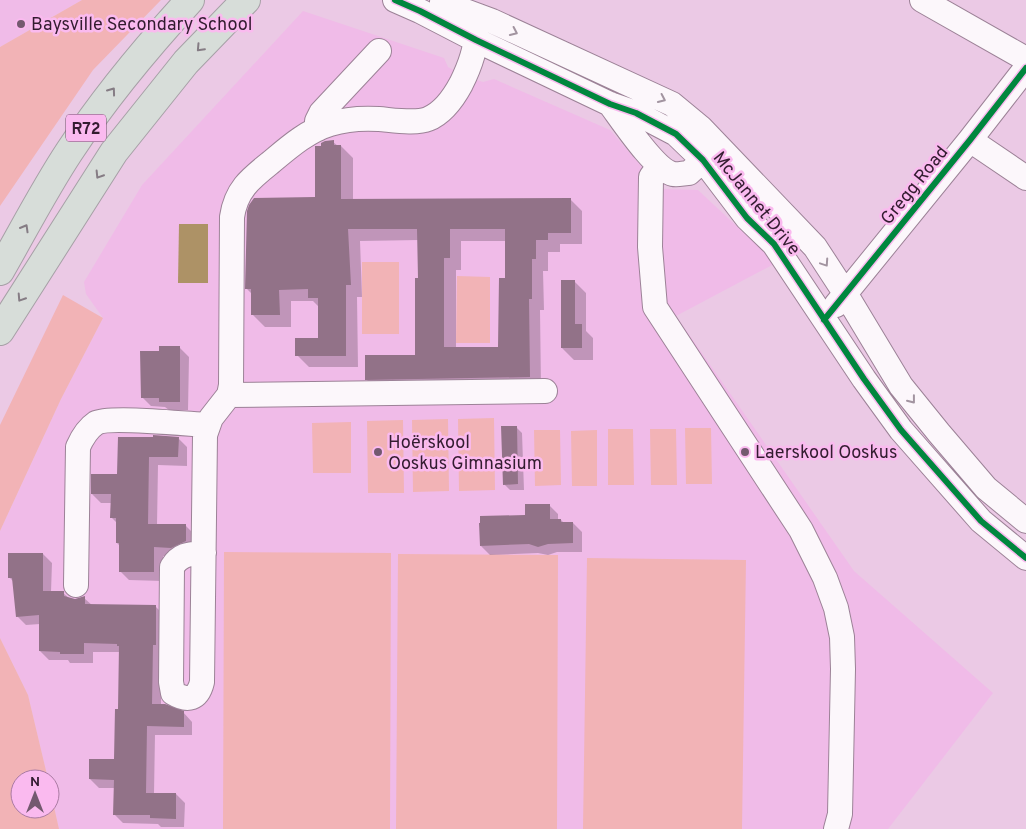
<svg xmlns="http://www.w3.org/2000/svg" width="1026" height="829" font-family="Overpass,sans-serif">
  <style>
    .built { fill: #f0bbe8 }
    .green { fill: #f2b3b6 }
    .water { fill: #ad9266 }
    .shadow { fill: #0003; fill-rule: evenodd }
    .building { fill: #927288; fill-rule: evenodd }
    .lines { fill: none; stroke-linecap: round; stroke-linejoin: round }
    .minor-casing { stroke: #9c8297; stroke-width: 26 }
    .highway-casing { stroke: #a6a0a6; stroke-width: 30 }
    .minor { stroke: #fcf7fb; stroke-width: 24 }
    .highway { stroke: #d7ddd9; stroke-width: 28 }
    .cycleway-casing { stroke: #fabaef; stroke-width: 9 }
    .cycleway { stroke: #00873e; stroke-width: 6 }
    .oneway { stroke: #a294a0 }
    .oneway2 { stroke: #857c84 }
    .poi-dot { fill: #73596f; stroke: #fabaef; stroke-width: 2 }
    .labels { text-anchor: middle; stroke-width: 5; stroke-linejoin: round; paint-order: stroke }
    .shield { fill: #fabaef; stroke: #6f4b69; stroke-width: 1 }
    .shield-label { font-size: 16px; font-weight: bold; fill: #331c30 }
    .poi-label { font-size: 18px; fill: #331c30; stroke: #fabaef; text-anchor: start }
    .street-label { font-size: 18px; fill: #331c30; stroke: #fabaef }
  </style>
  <rect width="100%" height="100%" fill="#ebc9e5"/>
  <!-- built -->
  <path class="built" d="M0 0H82L0 47Z
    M303 11 444 58 448 67 465 76 483 82 494 79 610 130 661 189 698 190 776 263 676 316 854 571 993 693 888 829H59L50 789V779H48L28 695 0 638V531L61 399 103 318 86 294 84 282 142 185Z"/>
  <!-- green -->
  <path class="green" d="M82 0H161L93 70 0 206V47Z
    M362 262H399V334H362Z
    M457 276 490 277V343H456Z
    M63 295 103 318 61 399 0 531V425Z
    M494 418 495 490 459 491 458 419Z
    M448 419 449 491 413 492 412 420Z
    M403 420 404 493H368L367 421Z
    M351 422V473H313L312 423Z
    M685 428H711L712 484H686Z
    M608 429H633L634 485H608Z
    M650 429H676L677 485H651Z
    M534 430H560L561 485 535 486Z
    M597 430V486H572L571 431Z
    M224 552 391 553 390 829H223Z
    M398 554 558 555 557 829H396Z
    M587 558 746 560 742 829H583Z
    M0 638 28 695 48 779H20V809H50V789L59 829H0Z"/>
  <!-- water -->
  <path class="water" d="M179 224H208V283H178Z"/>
  <!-- shadow -->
  <path class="shadow" d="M333 142 338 146H341L353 158V200L570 199 582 211V244H560V252H548V271H543L544 310H540L541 389 378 391 366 379 416 356 419 240 360 241 362 297H357L358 367H309L297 355 319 339V307L313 301H291V327H265L253 315V295L247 289 316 199 322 147ZM461 241H506V279L500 348H456V270H461Z
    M574 281 586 293V331L593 338V360H574L562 348Z
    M180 348 189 357 188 410H169L165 407 151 406 142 397 161 353Z
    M516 427 522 433 524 490H510L504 484Z
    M178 438 187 447V466L158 465 157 525 186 526 195 535V550L181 556H163V581L129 580 120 571V546L117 543 118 524 111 517 112 503H101L92 494Z
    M549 505 558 514V520H561L564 523H573L582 532V552H557L548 555 538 553 490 555 481 546 526 516Z
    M43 554 52 563 51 592 63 593 69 598 75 600 84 598 93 606 156 607 165 616 161 654V705L183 712 192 722V735H155L154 794H176L185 803 184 827H161L158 824 123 823 114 814 115 788H99L90 779 115 760 119 710 120 652H93V663H70L68 660H49L40 651V624L26 625 17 616 14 582 9 577Z"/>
  <!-- building -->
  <path class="building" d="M334 140V145H341V199L571 198V233H548V240H536V259H532V299H529L530 377 365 380V355H415V278H418L417 229H348L351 285H346V356H295V338H318V298H308V289L279 290 280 315H251V289H245L247 211 249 205 254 198 315 197V146H321V143L325 141ZM450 229H505V278H499L498 347H444V258H450Z
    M561 280H575V324H582V348H561Z
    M159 346H180V402H159V398H141L140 351H159Z
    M501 426H517L518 484 503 485Z
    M153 435 179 437 178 457H149L148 524H186V541L171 548 154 547V572H119V543H116V518H110L111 494H91V474H117L118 437H153Z
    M525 504H550V519H561V522H573V543L548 544 538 547 529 544 480 546 479 523H480V516L525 515Z
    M8 553H43V591H64V596L75 599 85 596V604L156 605V645H153L152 704H165L184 711V727L147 726 146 793H176V819L150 818V815H113L114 780 89 779V759H114L115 709H118L119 646H117V644L84 643V654H60V652L39 651V615L16 617 12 578H8Z"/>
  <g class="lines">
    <!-- minor casing -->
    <g class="minor-casing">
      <path id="minor" d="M395 0 420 11 476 40 610 104 636 113 676 134 703 160 747 218 774 244 864 379 901 430 981 521 1026 558
        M922 0 1026 59
        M457 8 492 21 672 104 701 128 815 247 845 293 901 386 939 433 986 488 1026 521
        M610 104C622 120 655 170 673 174 678 175 684 173 689 173L703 160 711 147
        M318 129 317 121 321 113 379 51
        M970 140 1026 178
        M659 166 651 177 650 247 655 307 801 530 825 578 836 608 842 637 843 669 840 814 836 829
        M836 305 970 140 1026 68
        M229 395 545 391
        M204 553C189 554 180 554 172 567L171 682 173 693C188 702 198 699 202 682L205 435 211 418 229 395 231 385 232 217C236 190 250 179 270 163 288 148 307 131 330 124 346 119 363 118 379 119 392 120 416 124 428 119 443 113 454 97 461 84 469 68 476 50 476 33 468 20 453 13 442 2
        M76 585 78 447C82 438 87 429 96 423 109 416 188 424 207 425"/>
    </g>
    <!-- highway casing -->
    <g class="highway-casing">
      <path id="highway" d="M0 271C23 231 44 190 69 152 105 97 146 48 190 0
        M0 331 114 152 186 62 246 0"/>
    </g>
    <!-- minor -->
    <use href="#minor" class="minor"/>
    <!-- highway -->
    <use href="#highway" class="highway"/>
    <!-- cycleway casing -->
    <g class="cycleway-casing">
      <path id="cycleway" d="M395 0 420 11 476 40 610 104 636 113 676 134 703 160 747 218 774 244 864 379 901 430 981 521 1026 558
        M824 320 970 140 1026 68"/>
    </g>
    <!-- cycleway -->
    <use href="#cycleway" class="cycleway"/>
  </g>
  <!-- one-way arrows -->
  <defs><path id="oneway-chevron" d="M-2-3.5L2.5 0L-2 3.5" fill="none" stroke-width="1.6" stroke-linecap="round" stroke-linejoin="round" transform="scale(1.25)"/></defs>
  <g class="oneway">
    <use href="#oneway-chevron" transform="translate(514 32) rotate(25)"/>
    <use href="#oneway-chevron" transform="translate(662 99) rotate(25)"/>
    <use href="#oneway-chevron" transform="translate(825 263) rotate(56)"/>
    <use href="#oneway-chevron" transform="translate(912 400) rotate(52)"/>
  </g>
  <g class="oneway2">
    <use href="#oneway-chevron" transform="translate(200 48) rotate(133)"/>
    <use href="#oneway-chevron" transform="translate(112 91) rotate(-54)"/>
    <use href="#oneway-chevron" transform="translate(99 175) rotate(122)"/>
    <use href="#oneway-chevron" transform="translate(25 228) rotate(-60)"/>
    <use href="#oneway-chevron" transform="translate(21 298) rotate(123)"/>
  </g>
  <!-- markers -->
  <g class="poi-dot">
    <circle cx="21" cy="24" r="5"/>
    <circle cx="378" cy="452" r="5"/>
    <circle cx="745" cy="452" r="5"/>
  </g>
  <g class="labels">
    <!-- shield labels -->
    <rect class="shield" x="66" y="114.5" width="40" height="27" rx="4"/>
    <g class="shield-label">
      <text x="86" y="134">R72</text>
    </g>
    <!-- poi labels -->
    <g class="poi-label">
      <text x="31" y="30">Baysville Secondary School</text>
      <text x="388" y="448">Hoërskool<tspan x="388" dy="21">Ooskus Gimnasium</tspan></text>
      <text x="755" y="458">Laerskool Ooskus</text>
    </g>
    <!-- street labels -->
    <g class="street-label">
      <text transform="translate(914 185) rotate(-51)" y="6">Gregg Road</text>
      <text transform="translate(757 203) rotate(51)" y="6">McJannet Drive</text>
    </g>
  </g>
  <!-- north arrow -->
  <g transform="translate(35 794)"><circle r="24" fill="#fabaef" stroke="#aa7ba3"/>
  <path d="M0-4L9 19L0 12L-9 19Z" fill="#73596f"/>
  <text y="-8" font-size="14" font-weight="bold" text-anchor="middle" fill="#331c30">N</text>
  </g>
</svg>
